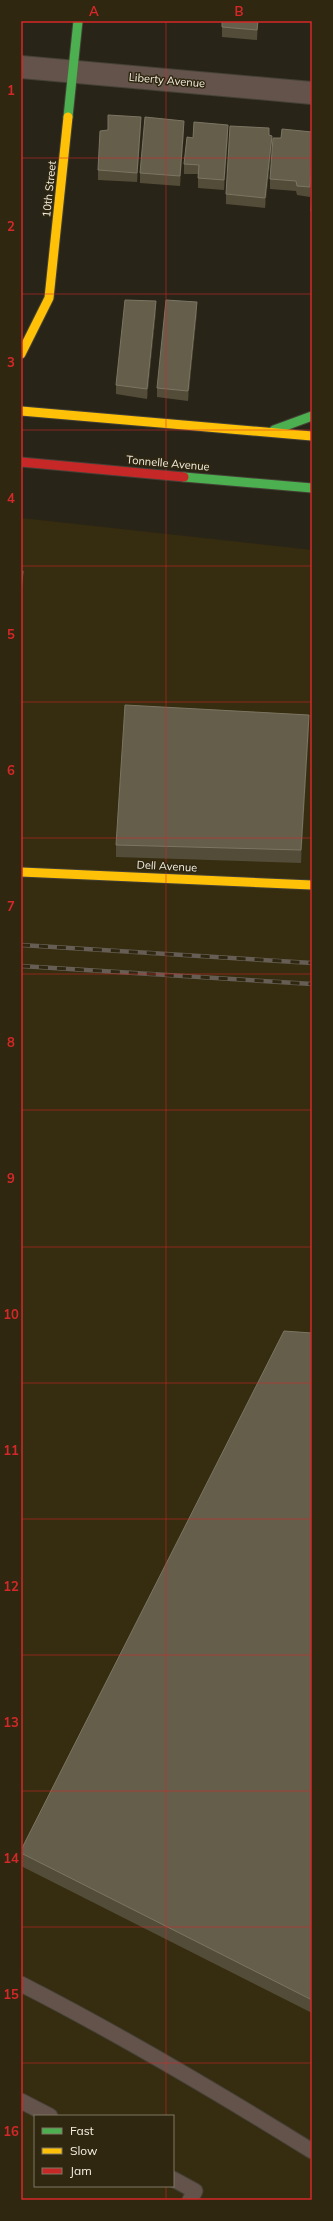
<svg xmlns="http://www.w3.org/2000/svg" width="333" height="2221" font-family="Mulish,sans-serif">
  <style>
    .built { fill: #362c0f; fill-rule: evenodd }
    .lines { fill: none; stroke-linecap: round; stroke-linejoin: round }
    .lane-casing { stroke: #444036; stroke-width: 17 }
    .street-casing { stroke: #444036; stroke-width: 24 }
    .fast-casing { stroke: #444036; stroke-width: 11 }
    .slow-casing { stroke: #444036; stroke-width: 11 }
    .jam-casing { stroke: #444036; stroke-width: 11 }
    .lane { stroke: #63534a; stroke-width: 15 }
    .street { stroke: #63534a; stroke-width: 22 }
    .fast { stroke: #4caf50; stroke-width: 9 }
    .slow { stroke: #ffc107; stroke-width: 9 }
    .jam { stroke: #c62828; stroke-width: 9 }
    .rail-casing { stroke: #665e54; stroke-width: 4.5 }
    .rail { stroke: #302711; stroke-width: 3; stroke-dasharray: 9; stroke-linecap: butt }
    .wall { fill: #534c39 }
    .shaded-wall { fill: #3b3524 }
    .building { fill: #655e4b; stroke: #7b7563 }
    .grid { fill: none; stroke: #d62828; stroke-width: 1; stroke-opacity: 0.55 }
    .labels { text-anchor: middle; stroke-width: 3; stroke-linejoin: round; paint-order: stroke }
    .street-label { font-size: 11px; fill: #f5f0e2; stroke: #302711 }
    .neatline { fill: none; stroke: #d62828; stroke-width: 1.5 }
    .grid-label { font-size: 13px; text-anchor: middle; font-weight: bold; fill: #d62828 }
  </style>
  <rect width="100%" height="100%" fill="#292418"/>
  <!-- built -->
  <path class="built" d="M21 518 312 550V2200H21ZM35 2116H173V2186H35Z"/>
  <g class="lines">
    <!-- lane casing -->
    <g class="lane-casing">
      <path id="lane" d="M21 1984C121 2035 217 2092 312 2151
        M21 2101 50 2116
        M173 2179 195 2191 190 2200"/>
    </g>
    <!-- street casing -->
    <g class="street-casing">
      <path id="street" d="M21 67 312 93"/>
    </g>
    <!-- fast casing -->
    <g class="fast-casing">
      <path id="fast" d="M68 117 78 21
        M274 430 312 416
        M184 477 312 488"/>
    </g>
    <!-- slow casing -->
    <g class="slow-casing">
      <path id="slow" d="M21 354 49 298 68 117
        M21 411 312 436
        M21 872 312 885"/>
    </g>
    <!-- jam casing -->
    <g class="jam-casing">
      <path id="jam" d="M21 462 184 477"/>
    </g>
    <!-- lane -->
    <use href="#lane" class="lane"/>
    <!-- street -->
    <use href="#street" class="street"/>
    <!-- fast -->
    <use href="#fast" class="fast"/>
    <!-- slow -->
    <use href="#slow" class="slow"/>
    <!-- jam -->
    <use href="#jam" class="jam"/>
    <!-- rail casing -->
    <g class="rail-casing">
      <path id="rail" d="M21 945 312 963
        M21 966 312 984"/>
    </g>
    <!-- rail -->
    <use href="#rail" class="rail"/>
  </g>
  <!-- wall -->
  <path class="wall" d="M222 21H258L257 40 222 37Z
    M141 126 137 182 98 180V170L108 130Z
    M184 131 180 186 140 183V173Z
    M312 132 310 197 297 195 296 191 270 189V179L281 138Z
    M228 134 224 190 198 188V174H184V164L193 138Z
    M272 145 265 208 226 204V194Z
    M312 196V221H311Z
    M156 311 147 399 116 394V385Z
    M197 312 188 401 157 397V388Z
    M309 728 301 863 116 857V845Z
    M312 1333V2013L21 1866V1850Z"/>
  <!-- shaded-wall -->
  <path class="shaded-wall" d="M141 117V126L137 182V173Z
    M184 121V131L180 186V176Z
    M228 125V134L224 190V180Z
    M272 136V145L265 208V198Z
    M312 161V171L310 197V187Z
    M156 301V311L147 399V389Z
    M197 302V312L188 401V391Z
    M23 571V582L21 605V594Z
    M309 715V728L301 863V850Z"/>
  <!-- building -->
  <path class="building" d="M222 21H258L257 30 222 27Z
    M108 115 141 117 137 173 98 170 100 131 108 130Z
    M145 117 184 121 180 176 140 173Z
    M194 122 228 125 224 180 198 178 199 165 184 164 187 137 193 138Z
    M230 126 269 128V135L272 136 265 198 226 194Z
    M282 129 312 132V161L310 187 297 186 296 181 270 179 273 138H281Z
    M312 196V211H311Z
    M125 300 156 301 147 389 116 385Z
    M166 300 197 302 188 391 157 388Z
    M21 571H23L21 594Z
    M125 705 309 715 301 850 116 845Z
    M284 1331 312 1333V2000L21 1853V1850Z"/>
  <!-- grid -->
  <path class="grid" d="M166 21V2116M21 158H312M21 294H312M21 430H312M21 566H312M21 702H312M21 838H312M21 974H312M21 1110H312M21 1247H312M21 1383H312M21 1519H312M21 1655H312M21 1791H312M21 1927H312M21 2063H312M166 2186V2200"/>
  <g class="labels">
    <!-- street labels -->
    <g class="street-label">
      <text transform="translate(167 80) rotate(5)" y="4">Liberty Avenue</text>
      <text transform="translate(49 189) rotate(-84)" y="4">10th Street</text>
      <text transform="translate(168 463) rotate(5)" y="4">Tonnelle Avenue</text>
      <text transform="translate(167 866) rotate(3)" y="4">Dell Avenue</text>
    </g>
  </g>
  <!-- border -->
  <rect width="333" height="2221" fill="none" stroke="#302711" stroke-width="44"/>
  <!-- legend -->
  <rect x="34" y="2115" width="140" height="72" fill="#302711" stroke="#7f7765"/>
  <rect x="42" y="2128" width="20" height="6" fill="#4caf50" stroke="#7f7765"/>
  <text x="70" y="2135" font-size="12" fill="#f5f0e2">Fast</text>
  <rect x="42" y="2148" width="20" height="6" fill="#ffc107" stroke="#7f7765"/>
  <text x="70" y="2155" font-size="12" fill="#f5f0e2">Slow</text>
  <rect x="42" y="2168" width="20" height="6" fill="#c62828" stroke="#7f7765"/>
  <text x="70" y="2175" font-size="12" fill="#f5f0e2">Jam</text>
  <rect x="22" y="22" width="289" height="2177" class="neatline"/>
  <g class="grid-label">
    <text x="94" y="16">A</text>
    <text x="239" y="16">B</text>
    <text x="11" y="95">1</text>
    <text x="11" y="231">2</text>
    <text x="11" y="367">3</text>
    <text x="11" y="503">4</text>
    <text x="11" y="639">5</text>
    <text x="11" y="775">6</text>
    <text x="11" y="911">7</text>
    <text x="11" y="1047">8</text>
    <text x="11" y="1183">9</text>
    <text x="11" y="1319">10</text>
    <text x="11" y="1455">11</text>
    <text x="11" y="1591">12</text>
    <text x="11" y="1727">13</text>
    <text x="11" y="1863">14</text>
    <text x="11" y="1999">15</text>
    <text x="11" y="2136">16</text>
  </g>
</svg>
